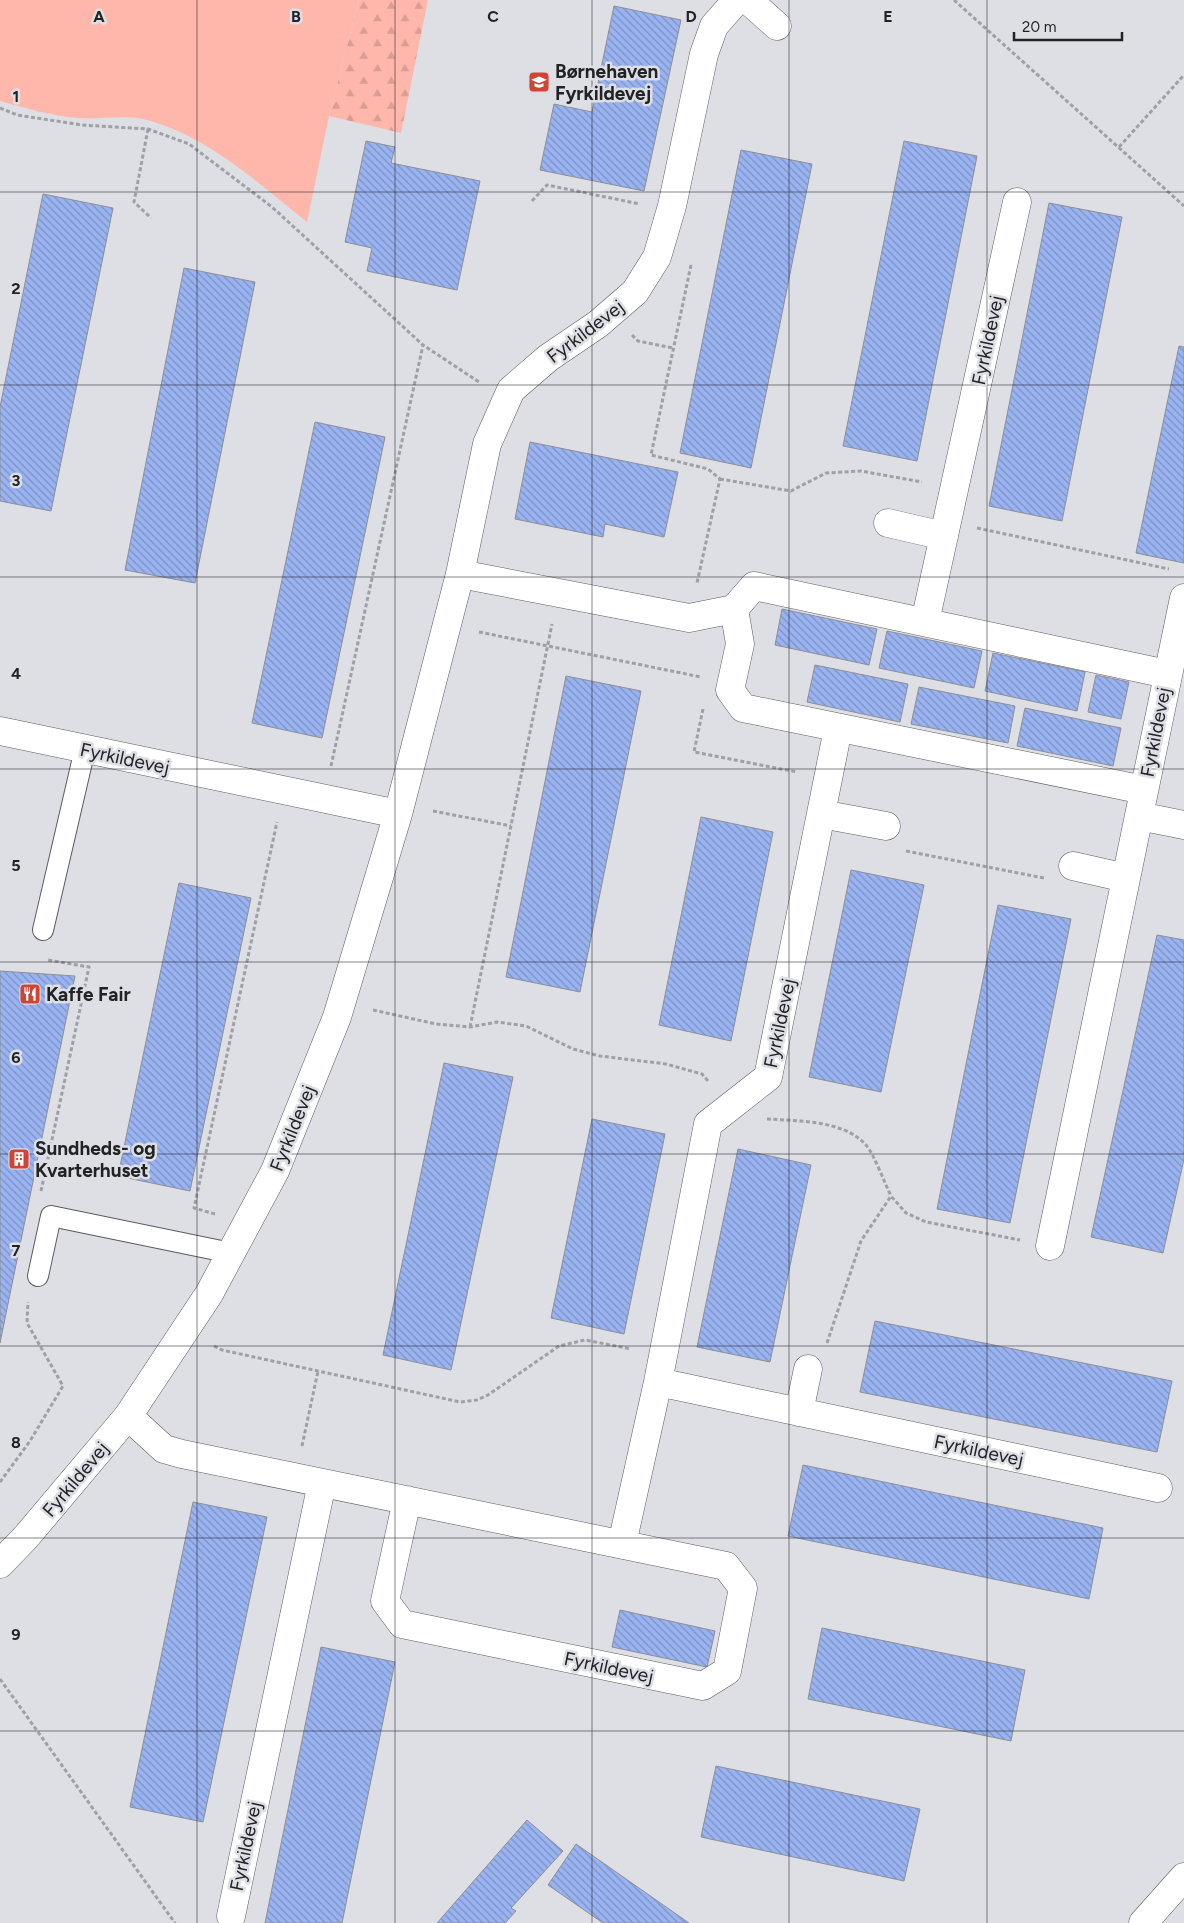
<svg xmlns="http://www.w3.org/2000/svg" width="1184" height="1923" font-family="Figtree,sans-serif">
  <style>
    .green { fill: #ffb7ac }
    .forest { fill: url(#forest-firs) }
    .building { fill: url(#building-back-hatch); stroke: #8c8f94 }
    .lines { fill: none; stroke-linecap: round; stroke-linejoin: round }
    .service-casing { stroke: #5a5c61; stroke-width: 22 }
    .minor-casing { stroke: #5a5c61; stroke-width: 29 }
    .tertiary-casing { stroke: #5a5c61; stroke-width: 29 }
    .path { stroke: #9ea0a4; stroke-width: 3; stroke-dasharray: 4 2.5; stroke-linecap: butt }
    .service { stroke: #fff; stroke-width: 20 }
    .minor { stroke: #fff; stroke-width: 28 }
    .tertiary { stroke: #fff; stroke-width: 28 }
    .grid { fill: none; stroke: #212224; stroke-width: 1; stroke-opacity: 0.55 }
    .labels { text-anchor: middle; stroke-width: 5; stroke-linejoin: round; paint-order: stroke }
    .poi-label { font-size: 19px; font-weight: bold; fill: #212224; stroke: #dddfe5; text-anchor: start }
    .street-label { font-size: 19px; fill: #212224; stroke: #dddfe5 }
    .grid-label { font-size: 16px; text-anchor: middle; font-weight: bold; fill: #212224; stroke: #dddfe5; stroke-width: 5; stroke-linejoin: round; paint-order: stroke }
  </style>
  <defs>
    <pattern id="forest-firs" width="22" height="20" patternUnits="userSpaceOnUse" patternTransform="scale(1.25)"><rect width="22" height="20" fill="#ffb7ac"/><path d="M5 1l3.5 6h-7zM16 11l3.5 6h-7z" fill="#da9d94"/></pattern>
    <pattern id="building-back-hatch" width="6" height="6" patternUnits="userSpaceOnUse" patternTransform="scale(1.25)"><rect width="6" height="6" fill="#9ab3f1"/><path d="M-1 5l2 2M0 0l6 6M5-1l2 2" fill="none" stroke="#7d91c3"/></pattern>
  </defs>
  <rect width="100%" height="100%" fill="#dddfe5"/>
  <!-- green -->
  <path class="green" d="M0 0H359L329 116 307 222C258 183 209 137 147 120 126 114 100 120 78 118 52 116 25 108 0 101Z"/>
  <!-- forest -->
  <path class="forest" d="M359 0H428L401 133 329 116Z"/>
  <!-- building -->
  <path class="building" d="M614 6 681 20 644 191 540 170 554 104 592 112Z
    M366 141 395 147 391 163 480 181 457 290 367 271 372 248 345 242Z
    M904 141 977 156 917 461 843 446Z
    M741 150 812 164 751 468 680 453Z
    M43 194 113 208 51 511 0 501V407Z
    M1049 203 1122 217 1062 521 989 506Z
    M184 268 255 282 195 583 125 570Z
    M1179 346 1184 347V563L1136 553Z
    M315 422 385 437 322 738 252 723Z
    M530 442 678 472 664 537 605 524 603 537 515 519Z
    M782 609 877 629 869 665 775 645Z
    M887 631 982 651 974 688 879 668Z
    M993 653 1085 672 1077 711 985 691Z
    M815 665 908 684 900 722 807 702Z
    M1096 675 1129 682 1121 719 1088 712Z
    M566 676 641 691 580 992 506 977Z
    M919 687 1015 706 1008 743 911 724Z
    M1025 708 1121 728 1113 766 1017 746Z
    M701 817 773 832 731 1041 659 1025Z
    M851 870 924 885 881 1092 809 1077Z
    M179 883 251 898 190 1191 118 1176Z
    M998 905 1071 919 1010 1223 937 1209Z
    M1157 935 1184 940V1159L1163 1253 1091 1237Z
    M0 971 75 976 0 1343Z
    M444 1063 513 1077 451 1370 383 1355Z
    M592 1119 665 1134 624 1334 551 1318Z
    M738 1149 811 1165 770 1362 697 1347Z
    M875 1321 1172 1381 1157 1452 860 1392Z
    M803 1465 1103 1528 1089 1599 788 1536Z
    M193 1502 267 1517 203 1822 130 1807Z
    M620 1610 715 1631 707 1667 612 1647Z
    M822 1628 1025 1670 1011 1741 808 1699Z
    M321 1647 395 1662 342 1923H265Z
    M716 1766 920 1809 904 1881 701 1837Z
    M527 1820 563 1851 511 1908 516 1911 505 1923H437Z
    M576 1844 689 1923H603L548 1885Z"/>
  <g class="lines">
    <!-- service casing -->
    <g class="service-casing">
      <path id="service" d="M43 930 85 749
        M38 1276 51 1216 231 1253"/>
    </g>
    <!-- minor casing -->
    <g class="minor-casing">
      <path id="minor" d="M748 0 777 26
        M888 523 944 536
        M460 574 689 618 734 609 754 586 1167 674
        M734 609 740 644 730 690 743 708 1144 790
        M925 622 1017 202
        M0 731 398 814
        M821 814 886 826
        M1139 816 1184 825
        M1073 866 1126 878
        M1050 1246 1184 598
        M658 1382 708 1124 768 1077 838 729
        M799 1412 808 1369
        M128 1416 164 1449 182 1454 726 1566 743 1588 727 1671 703 1686 402 1624 385 1601 407 1500
        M622 1544 658 1382 1158 1488
        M0 1564 26 1537 128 1416 209 1294 275 1171 337 1017 398 814 460 574 487 444 511 390 548 358 598 324 635 292 657 257 672 206 704 54 714 26 737 0
        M231 1916 322 1483"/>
    </g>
    <!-- tertiary casing -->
    <g class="tertiary-casing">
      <path id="tertiary" d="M1143 1923 1184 1877"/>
    </g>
    <!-- path -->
    <path class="path" d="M954 0 1184 206
      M0 108 17 115 82 125 148 129 189 144 272 207 423 345 479 382
      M148 129 134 202 151 218
      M1119 147 1184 75
      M532 201 547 185 640 204
      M691 265 651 455 708 469 720 479 697 583
      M632 335 638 341 673 348
      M720 479 791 491 826 473 861 471 922 482
      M977 528 1169 569
      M479 632 701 677
      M703 709 694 752 797 772
      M331 766 423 345
      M433 811 511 826
      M906 851 1044 878
      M373 1010 436 1024 470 1027 497 1022 526 1026 573 1049 600 1056 666 1064 702 1074 708 1081
      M470 1027 552 624
      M767 1119C798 1121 844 1120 866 1145 874 1154 885 1184 891 1196
      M41 1191 89 967 48 960
      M215 1214 194 1208 277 822
      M827 1343 861 1241 891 1196 906 1213 926 1222 1020 1240
      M214 1346 222 1350 460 1402 477 1400 488 1395 559 1346 585 1340 631 1349
      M302 1446 318 1371
      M0 1482 30 1441 63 1386 27 1323 28 1302
      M0 1679 175 1923"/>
    <!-- service -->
    <use href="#service" class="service"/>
    <!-- minor -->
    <use href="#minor" class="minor"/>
    <!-- tertiary -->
    <use href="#tertiary" class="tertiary"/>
  </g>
  <!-- grid -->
  <path class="grid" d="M197 0V1923M395 0V1923M592 0V1923M789 0V1923M987 0V1923M0 192H1184M0 385H1184M0 577H1184M0 769H1184M0 962H1184M0 1154H1184M0 1346H1184M0 1538H1184M0 1731H1184"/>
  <!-- icons -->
  <defs>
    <g id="school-square" transform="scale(1.125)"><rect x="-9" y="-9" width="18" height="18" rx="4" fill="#d04337" stroke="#dddfe5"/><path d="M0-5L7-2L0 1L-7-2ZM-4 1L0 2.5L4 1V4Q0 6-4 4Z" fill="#fff"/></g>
    <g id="restaurant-square" transform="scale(1.125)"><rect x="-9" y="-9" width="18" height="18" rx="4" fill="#d04337" stroke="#dddfe5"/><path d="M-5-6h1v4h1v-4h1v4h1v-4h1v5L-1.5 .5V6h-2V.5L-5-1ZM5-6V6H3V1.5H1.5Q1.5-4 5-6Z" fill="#fff"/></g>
    <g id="building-square" transform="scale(1.125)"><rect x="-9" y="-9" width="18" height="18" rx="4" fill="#d04337" stroke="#dddfe5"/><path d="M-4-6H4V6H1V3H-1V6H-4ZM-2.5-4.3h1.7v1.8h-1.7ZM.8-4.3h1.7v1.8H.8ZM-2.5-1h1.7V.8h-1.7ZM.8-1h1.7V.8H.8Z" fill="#fff"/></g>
  </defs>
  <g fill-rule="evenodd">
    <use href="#school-square" x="539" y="82"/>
    <use href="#restaurant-square" x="30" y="994"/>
    <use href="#building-square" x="19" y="1159"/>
  </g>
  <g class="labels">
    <!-- poi labels -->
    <g class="poi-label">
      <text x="555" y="78">Børnehaven<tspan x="555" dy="22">Fyrkildevej</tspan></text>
      <text x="46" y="1001">Kaffe Fair</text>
      <text x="35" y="1155">Sundheds- og<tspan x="35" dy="22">Kvarterhuset</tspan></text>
    </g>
    <!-- street labels -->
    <g class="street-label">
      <text transform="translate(585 331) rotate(-37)" y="7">Fyrkildevej</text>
      <text transform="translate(987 340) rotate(-78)" y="7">Fyrkildevej</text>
      <text transform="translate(1155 732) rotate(-79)" y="7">Fyrkildevej</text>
      <text transform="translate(125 758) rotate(12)" y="7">Fyrkildevej</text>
      <text transform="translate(779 1023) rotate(-78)" y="7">Fyrkildevej</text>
      <text transform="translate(292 1128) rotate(-68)" y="7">Fyrkildevej</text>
      <text transform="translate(979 1450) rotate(12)" y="7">Fyrkildevej</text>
      <text transform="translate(75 1479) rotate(-50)" y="7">Fyrkildevej</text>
      <text transform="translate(609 1667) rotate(12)" y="7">Fyrkildevej</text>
      <text transform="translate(245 1846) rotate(-78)" y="7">Fyrkildevej</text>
    </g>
  </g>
  <g class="grid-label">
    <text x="99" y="22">A</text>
    <text x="296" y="22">B</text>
    <text x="493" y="22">C</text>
    <text x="691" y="22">D</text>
    <text x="888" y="22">E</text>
    <text x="16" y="102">1</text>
    <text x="16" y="294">2</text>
    <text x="16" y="486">3</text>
    <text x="16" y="679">4</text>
    <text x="16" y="871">5</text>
    <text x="16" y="1063">6</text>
    <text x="16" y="1256">7</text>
    <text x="16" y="1448">8</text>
    <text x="16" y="1640">9</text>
  </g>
  <!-- scale -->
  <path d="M1014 32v8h108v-8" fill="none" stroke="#212224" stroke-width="2.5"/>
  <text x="1022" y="32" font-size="15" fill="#212224" stroke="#dddfe5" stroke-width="4" paint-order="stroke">20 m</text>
</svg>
